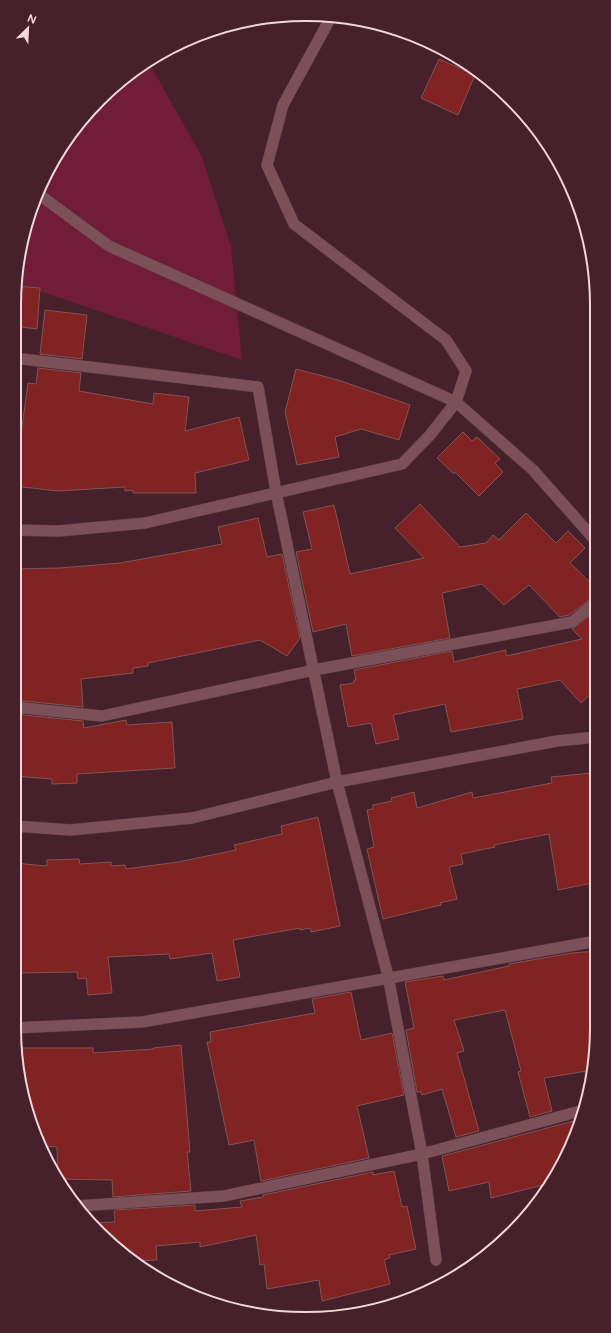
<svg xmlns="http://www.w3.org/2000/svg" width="611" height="1333" font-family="Figtree,sans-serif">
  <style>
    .green { fill: #711c39 }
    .building { fill: #812223; stroke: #815552 }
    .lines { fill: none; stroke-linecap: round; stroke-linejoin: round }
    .minor-casing { stroke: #5e3d47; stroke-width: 12 }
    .tertiary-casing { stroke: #5e3d47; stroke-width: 12 }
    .minor { stroke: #7b5059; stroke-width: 11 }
    .tertiary { stroke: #7b5059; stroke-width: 11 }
    .rim { fill: none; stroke: #f1d7dc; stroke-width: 2 }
  </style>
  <rect width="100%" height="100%" fill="#46202a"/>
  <!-- green -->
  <path class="green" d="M148 61 202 157 231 247 242 360 16 283 20 249 36 194 63 144 99 100Z"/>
  <!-- building -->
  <path class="building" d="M439 59 475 75 458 115 421 98Z
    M16 286 40 288 37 329 14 326Z
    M45 310 87 315 82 359 40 354Z
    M38 368 81 373 79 391 153 404 154 393 189 397 185 431 239 417 249 460 195 473 196 493H133V490L125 491V487L58 491 14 486V448L19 449 28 383 36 384Z
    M296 369 338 380 410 405 399 440 361 429 335 437 339 457 297 465 285 412Z
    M463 432 472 441 477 437 500 459 495 463 503 472 479 496 455 472 454 474 437 458Z
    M420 504 460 547 486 543 493 535 499 540 526 513 556 543 568 531 585 548 570 563 596 588V595L569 615 560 617 529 585 504 605 482 584 442 593 450 638 352 656 346 624 313 632 296 552 312 549 303 512 334 505 350 574 424 558 395 528Z
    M258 518 267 557 282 554 300 638 287 656 260 640 148 663V666L133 668V673L81 679 83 707 14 700V569L60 568 120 563 181 552 222 544 218 527Z
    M596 611V689L581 703 560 680 517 689 523 719 451 732 445 704 393 715 399 739 376 744 371 723 348 727 340 685 354 683V680H356L354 670 452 651 454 662 506 650V656L582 639 572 629Z
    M14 714 83 721 84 728 126 720 127 725 172 722 175 768 77 774V783L52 784V779L14 776Z
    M592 773 596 835 597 882 558 890 549 834 494 845 495 847 461 854 463 864 449 867 457 899 440 903 441 905 383 919 367 849 374 847 367 810 373 809V805L392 801 391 798 414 792 417 808 472 792 473 798 552 783 551 777Z
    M318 817 340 926 311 932 310 928 300 930V928L233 940 240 977 217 981 212 953 170 959 169 954 108 957 112 993 88 995 86 978 78 979 77 972 19 973 20 899 14 898V863L47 866V860L79 859 80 864 111 862V866L125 865 126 869 178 862 236 850 234 845 282 834 281 826Z
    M597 951V1028L593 1070 544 1078 552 1111 530 1117 518 1072 521 1071 505 1010 454 1020 464 1051 457 1053 479 1131 456 1137 442 1089 422 1095 421 1092H417L406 1030 414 1028 405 982 443 976 444 980 509 966V964L572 953Z
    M351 992 361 1040 392 1033 404 1095 357 1106 369 1158 261 1181 254 1140 229 1145 207 1042H211L210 1032 315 1013 312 999Z
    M181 1045 190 1152H187L191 1191 113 1197 112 1180 58 1179 57 1147 41 1146 30 1121 17 1048H93V1053L153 1049V1048Z
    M581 1119 575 1139 547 1184 491 1198 489 1182 449 1191 442 1156Z
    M394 1171 402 1207 407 1206 416 1249 389 1255 390 1258 384 1260 390 1284 322 1301 319 1280 267 1289 264 1264 260 1265 256 1235 200 1247V1242L156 1246 157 1260 137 1261 91 1223 115 1222 114 1210 195 1205V1211L242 1207 240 1201 263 1197V1195L373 1172V1175Z"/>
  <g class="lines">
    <!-- minor casing -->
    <g class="minor-casing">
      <path id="minor" d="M37 193 109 246 456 402 533 470 595 540
        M14 358 258 387 276 492 337 782 388 976 422 1154 436 1260
        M14 530 59 531 145 523 402 464 430 435 456 402
        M14 707 102 716 314 670 572 622 596 602
        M14 1028 142 1022 597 941
        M77 1206 224 1196 422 1154 584 1110"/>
    </g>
    <!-- tertiary casing -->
    <g class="tertiary-casing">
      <path id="tertiary" d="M331 17 283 105 267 165 294 224 446 340 466 371 456 402
        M14 826 71 830 192 818 337 782 557 741 596 737"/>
    </g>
    <!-- minor -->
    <use href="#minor" class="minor"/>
    <!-- tertiary -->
    <use href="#tertiary" class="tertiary"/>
  </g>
  <!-- crop -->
  <path d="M0 0H611V1333H0ZM305 21H306A284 284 0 0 1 590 305V1028A284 284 0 0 1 306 1312H305A284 284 0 0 1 21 1028V305A284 284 0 0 1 305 21Z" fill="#46202a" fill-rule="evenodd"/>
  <path class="rim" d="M305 21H306A284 284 0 0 1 590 305V1028A284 284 0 0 1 306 1312H305A284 284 0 0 1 21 1028V305A284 284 0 0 1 305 21Z"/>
  <!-- north arrow -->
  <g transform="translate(28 28) rotate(24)" stroke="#46202a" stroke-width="3" paint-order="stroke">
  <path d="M0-3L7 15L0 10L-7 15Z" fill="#f1d7dc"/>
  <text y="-6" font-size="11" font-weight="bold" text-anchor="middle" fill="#f1d7dc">N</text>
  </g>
</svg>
